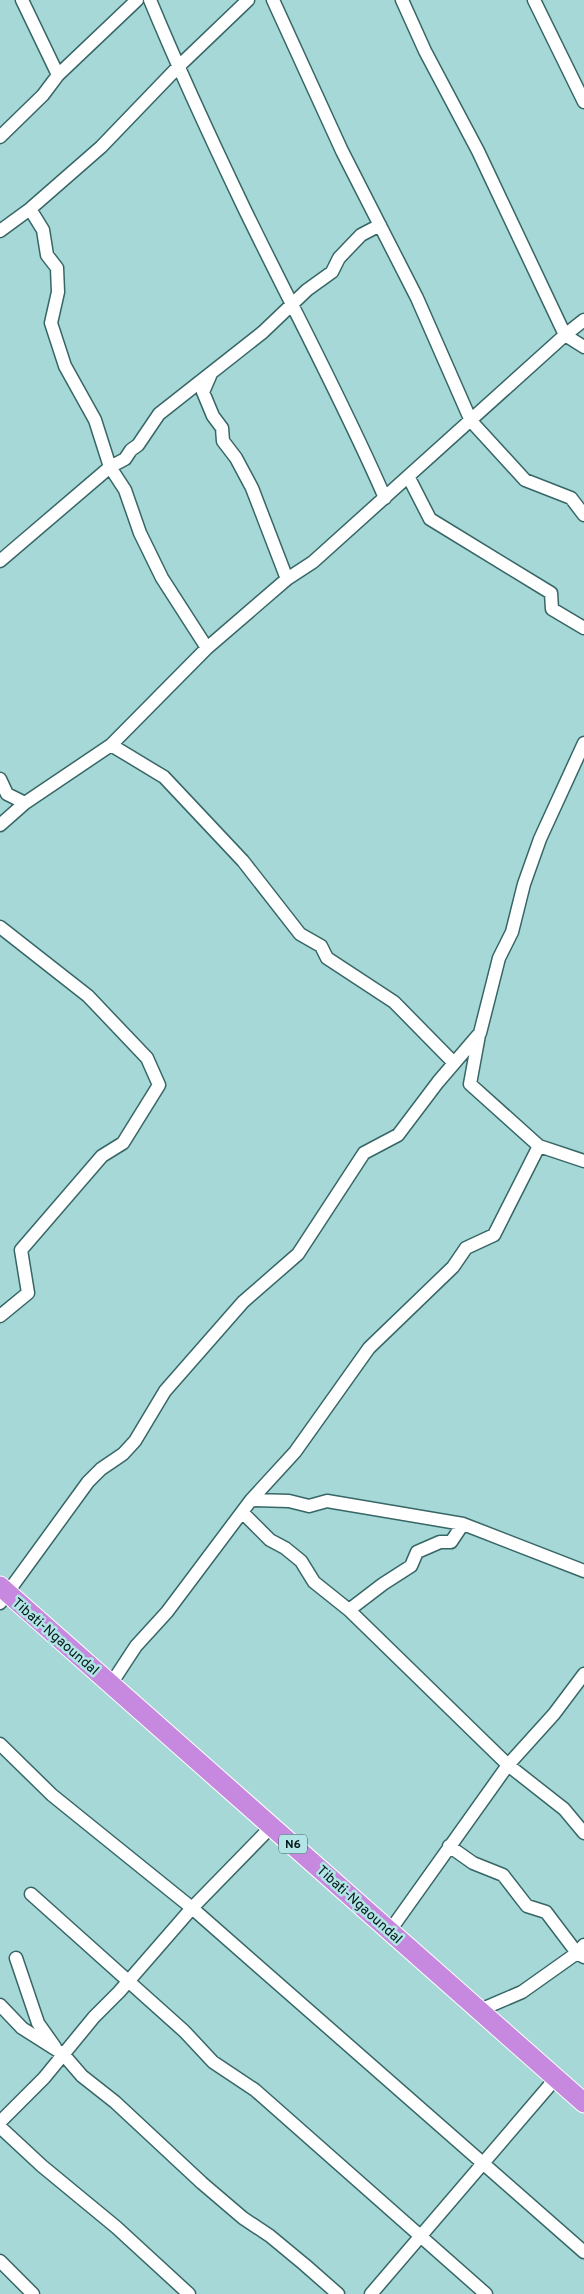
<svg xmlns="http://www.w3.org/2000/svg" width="584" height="2294" font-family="Overpass,sans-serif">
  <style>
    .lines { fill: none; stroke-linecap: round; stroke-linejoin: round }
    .minor-casing { stroke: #376666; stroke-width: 15 }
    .highway-casing { stroke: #fff; stroke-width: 21 }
    .minor { stroke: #fff; stroke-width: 12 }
    .highway { stroke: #c789df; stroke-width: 19 }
    .labels { text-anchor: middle; stroke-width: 5; stroke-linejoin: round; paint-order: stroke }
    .shield { fill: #b2e5e5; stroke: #3a5757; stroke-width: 1 }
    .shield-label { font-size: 12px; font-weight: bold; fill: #061a1a }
    .street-label { font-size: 14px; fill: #061a1a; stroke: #b2e5e5 }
  </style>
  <rect width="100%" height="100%" fill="#a6d8d8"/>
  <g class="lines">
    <!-- minor casing -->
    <g class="minor-casing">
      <path id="minor" d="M22 0 58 75
        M150 0C179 70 211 139 244 208 291 305 342 399 385 498
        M273 0 342 151 417 298 471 421 525 480 571 498 584 515
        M534 0 584 102
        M0 137 43 95 58 75 137 0
        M30 209 43 230 47 255 57 268 58 292 51 323 65 366 95 420 110 467 125 490 140 533 162 578 207 648
        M0 231 30 209 101 147 178 67 248 0
        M584 320 565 335 584 347
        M210 376 203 392 213 416 222 428 223 441 236 458 252 488 287 579
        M409 478 430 519 551 593 552 609 584 628
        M0 561 110 467 125 459 131 450 138 445 159 414 263 332 307 290 332 272 339 258 361 235 380 225
        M111 745 164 777 243 861 300 934 321 946 327 958 394 1002 454 1063
        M0 779 7 794 25 803
        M0 825 25 803 111 745 207 648 287 579 313 562 565 335 478 151 425 51 402 0
        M0 927 88 996 147 1058 159 1085 123 1143 102 1156 21 1250 28 1293 0 1316
        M479 1035 470 1084 539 1146 584 1161
        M251 1500 289 1501 309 1506 327 1501 463 1524 584 1571
        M242 1512 270 1540 285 1548 301 1561 314 1582 349 1610 508 1765 564 1809 584 1833
        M0 1603 88 1482 101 1469 123 1454 135 1441 165 1391 243 1302 298 1254 364 1153 398 1135 438 1082 480 1033 499 958 512 932 524 884 540 839 584 743
        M349 1610 383 1584 411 1566 417 1552 440 1542H451L463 1524
        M111 1684 136 1646 167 1612 251 1500 295 1452 369 1348 453 1267 466 1248 494 1235 539 1146
        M0 1744 52 1795 192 1908 584 2252
        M449 1846 473 1863 503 1875 527 1906 546 1912 577 1953 584 1957
        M31 1894 184 2031 213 2062 255 2090 486 2294
        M389 1932 508 1765 554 1714 584 1674
        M16 1958 38 2023 55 2047
        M0 2005 22 2028 63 2054 82 2076 115 2102 202 2183 243 2218 270 2236 305 2265 338 2294
        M480 2010 522 1992 577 1953 584 1945
        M0 2122 44 2078 94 2017 119 1992 192 1908 272 1826
        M0 2127 42 2166 116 2227 189 2294
        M0 2261 33 2294
        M371 2294 556 2078"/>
    </g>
    <!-- highway casing -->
    <g class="highway-casing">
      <path id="highway" d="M0 1586 584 2103"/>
    </g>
    <!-- minor -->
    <use href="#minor" class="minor"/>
    <!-- highway -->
    <use href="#highway" class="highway"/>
  </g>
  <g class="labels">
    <!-- shield labels -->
    <rect class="shield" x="279" y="1834.5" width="28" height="19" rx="4"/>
    <g class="shield-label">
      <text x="293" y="1848">N6</text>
    </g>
    <!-- street labels -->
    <g class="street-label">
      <text transform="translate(56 1636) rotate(41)" y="5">Tibati-Ngaoundal</text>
      <text transform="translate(360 1904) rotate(42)" y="5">Tibati-Ngaoundal</text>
    </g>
  </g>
</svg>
